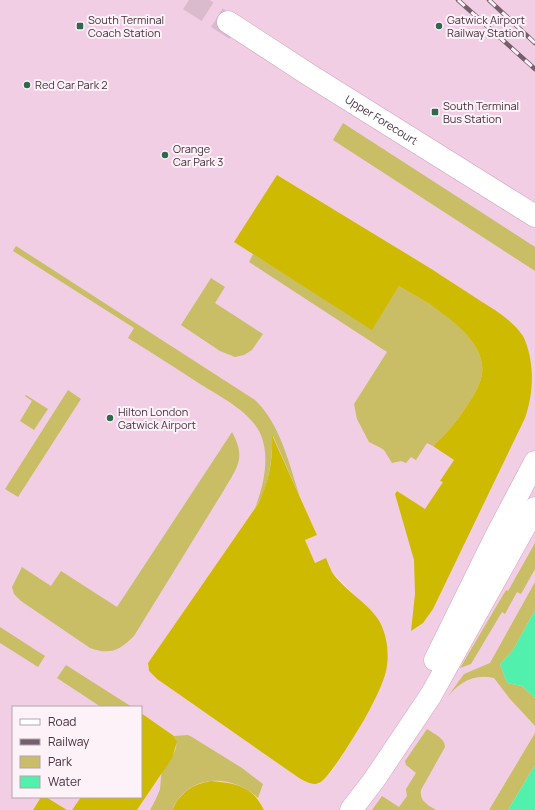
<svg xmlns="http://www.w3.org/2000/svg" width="535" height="810" font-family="Manrope,sans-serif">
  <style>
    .built { fill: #f2cee4; fill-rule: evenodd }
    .green { fill: #c9bd65 }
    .forest { fill: #ceba00 }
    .water { fill: #51f0ad }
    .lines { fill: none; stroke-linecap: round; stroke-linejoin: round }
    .street-tunnel { stroke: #d9bbcd; stroke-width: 22; stroke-dasharray: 22 11; stroke-linecap: butt }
    .street-casing { stroke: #d5a3c2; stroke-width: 23 }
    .street { stroke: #fff; stroke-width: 22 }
    .rail-casing { stroke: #765f6d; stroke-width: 4.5 }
    .rail { stroke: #fdf2f8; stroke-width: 3; stroke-dasharray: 9; stroke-linecap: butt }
    .poi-dot { fill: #31674d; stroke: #fdf2f8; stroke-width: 1.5 }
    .labels { text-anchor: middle; stroke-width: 4; stroke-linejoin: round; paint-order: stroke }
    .poi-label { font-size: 11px; fill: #46313e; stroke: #fdf2f8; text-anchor: start }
    .street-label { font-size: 11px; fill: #46313e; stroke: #fdf2f8 }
  </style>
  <rect width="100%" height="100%" fill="#fedef1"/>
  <!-- built -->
  <path class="built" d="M0 0H535V588L510 699 535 726V733L489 810H264L258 798 175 803 172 810H137L172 758 174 736 141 713V707H13V797H41L33 810H0ZM273 437 317 535 305 540 315 563 326 559 332 572 376 617 383 629 386 638 388 655 385 672 369 711 333 770 319 784 309 783 299 778 157 679 149 671 148 663 258 504 272 459Z
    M46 797H81L72 810H67Z"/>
  <!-- green -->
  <path class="green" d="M343 123 535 247V271L333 140Z
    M16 246 255 400C281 425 289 464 300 497L273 436C271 461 270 487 255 508 264 485 271 454 259 431 248 410 217 395 197 382 174 367 151 352 128 338L134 328 13 251Z
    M253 254 372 329 399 286C415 296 432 304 446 315 463 329 485 350 482 373 481 384 474 395 468 404 458 420 447 433 433 446L427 443 416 460 411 457 406 463 401 461 392 463 384 450 379 447 369 442 357 419 354 404 387 352 249 262Z
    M211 278 225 287 215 303 263 334 252 350 244 355 235 357 220 351 181 325Z
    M68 390 81 399 18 497 5 489Z
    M26 395 48 409 34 430 20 421 32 401 25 396Z
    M232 432C246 458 238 466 224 490L134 636C119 651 110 655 90 648L21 601 14 594 12 587 22 567 51 586 61 571 117 607Z
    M535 543V569L521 594 517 592 505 614 502 612 471 664 460 668 506 590 508 591Z
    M535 582V610L513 650 500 664 507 683 522 686 535 698V726L510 699 494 678C473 673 458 683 446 699L464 674 490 663Z
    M0 627 45 656 38 667 0 643Z
    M66 665 132 707H101L57 678Z
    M427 729C434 734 445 738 445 747L421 790C419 801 428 805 436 810H372L382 796 399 807 407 796 406 789 416 773 406 765 405 761Z
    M535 733V765L508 810H489Z
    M188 735 192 737 242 768 263 784 258 798C231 773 188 774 172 810H150C154 803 157 797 160 789 161 784 160 776 163 770 168 760 182 749 174 736Z"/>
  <!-- forest -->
  <path class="forest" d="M277 175C329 207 381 238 433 270 448 280 464 290 479 300 495 310 512 320 523 336 535 361 534 392 525 418L433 609 423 623 411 631 415 594 414 560 395 494 397 491 425 509 443 482 440 481 454 460 433 446C447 433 458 420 468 404 474 395 481 384 482 373 485 350 463 329 446 316 432 304 415 296 399 286L372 330 234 242Z
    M272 435 317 535 305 540 315 563 326 558C328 563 330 568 332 572 345 592 376 607 383 629 388 642 389 658 386 671 383 684 375 699 369 711 363 722 329 780 319 783 312 786 305 781 299 778L157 679 149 671 148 663 258 504C269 482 273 460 272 435Z
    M141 713 174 736 177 742 172 758 137 810H72L81 797H141Z
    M211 781C235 783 253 786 264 810H172C180 793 192 784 211 781Z
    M41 797H46L67 810H33Z"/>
  <!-- water -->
  <path class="water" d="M535 610V698L522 686 507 683 500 664 513 650Z
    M535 765V810H508Z"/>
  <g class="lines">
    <!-- street-tunnel -->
    <path class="street-tunnel" d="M189 0 244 35"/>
    <!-- street casing -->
    <g class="street-casing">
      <g id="street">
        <path id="s1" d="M228 22 311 76 535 216"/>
        <path d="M435 660 495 538 535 462"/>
        <path d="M351 810 374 780 431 695 535 508"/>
      </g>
    </g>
    <!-- street -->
    <use href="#street" class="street"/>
    <!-- rail casing -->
    <g class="rail-casing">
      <path id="rail" d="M458 0 535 69
        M489 0 535 43"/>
    </g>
    <!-- rail -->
    <use href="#rail" class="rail"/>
  </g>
  <!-- markers -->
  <g class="poi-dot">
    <rect x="76" y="22" width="8" height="8" rx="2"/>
    <circle cx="439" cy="26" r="4"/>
    <circle cx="27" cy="85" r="4"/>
    <rect x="431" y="108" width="8" height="8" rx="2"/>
    <circle cx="165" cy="155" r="4"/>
    <circle cx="110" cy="418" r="4"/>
  </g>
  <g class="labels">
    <!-- poi labels -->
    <g class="poi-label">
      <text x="88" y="24">South Terminal<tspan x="88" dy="13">Coach Station</tspan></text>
      <text x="447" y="24">Gatwick Airport<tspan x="447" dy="13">Railway Station</tspan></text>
      <text x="35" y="89">Red Car Park 2</text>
      <text x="443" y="110">South Terminal<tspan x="443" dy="13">Bus Station</tspan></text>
      <text x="173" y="153">Orange<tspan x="173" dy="13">Car Park 3</tspan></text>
      <text x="118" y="416">Hilton London<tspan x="118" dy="13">Gatwick Airport</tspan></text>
    </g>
    <!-- street labels -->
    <g class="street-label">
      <text dy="4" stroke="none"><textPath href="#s1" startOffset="182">Upper Forecourt</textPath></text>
    </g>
  </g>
  <!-- legend -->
  <rect x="12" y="706" width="130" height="92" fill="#fdf2f8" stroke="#b4a5ae"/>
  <rect x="20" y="719" width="20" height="6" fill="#ffffff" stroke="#b4a5ae"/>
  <text x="48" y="726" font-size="12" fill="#46313e">Road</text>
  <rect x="20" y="739" width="20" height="6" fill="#765f6d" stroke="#b4a5ae"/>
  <text x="48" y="746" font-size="12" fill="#46313e">Railway</text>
  <rect x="20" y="756" width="20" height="12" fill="#c9bd65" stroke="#b4a5ae"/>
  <text x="48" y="766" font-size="12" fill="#46313e">Park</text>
  <rect x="20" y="776" width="20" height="12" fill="#51f0ad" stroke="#b4a5ae"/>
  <text x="48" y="786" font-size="12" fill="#46313e">Water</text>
</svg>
